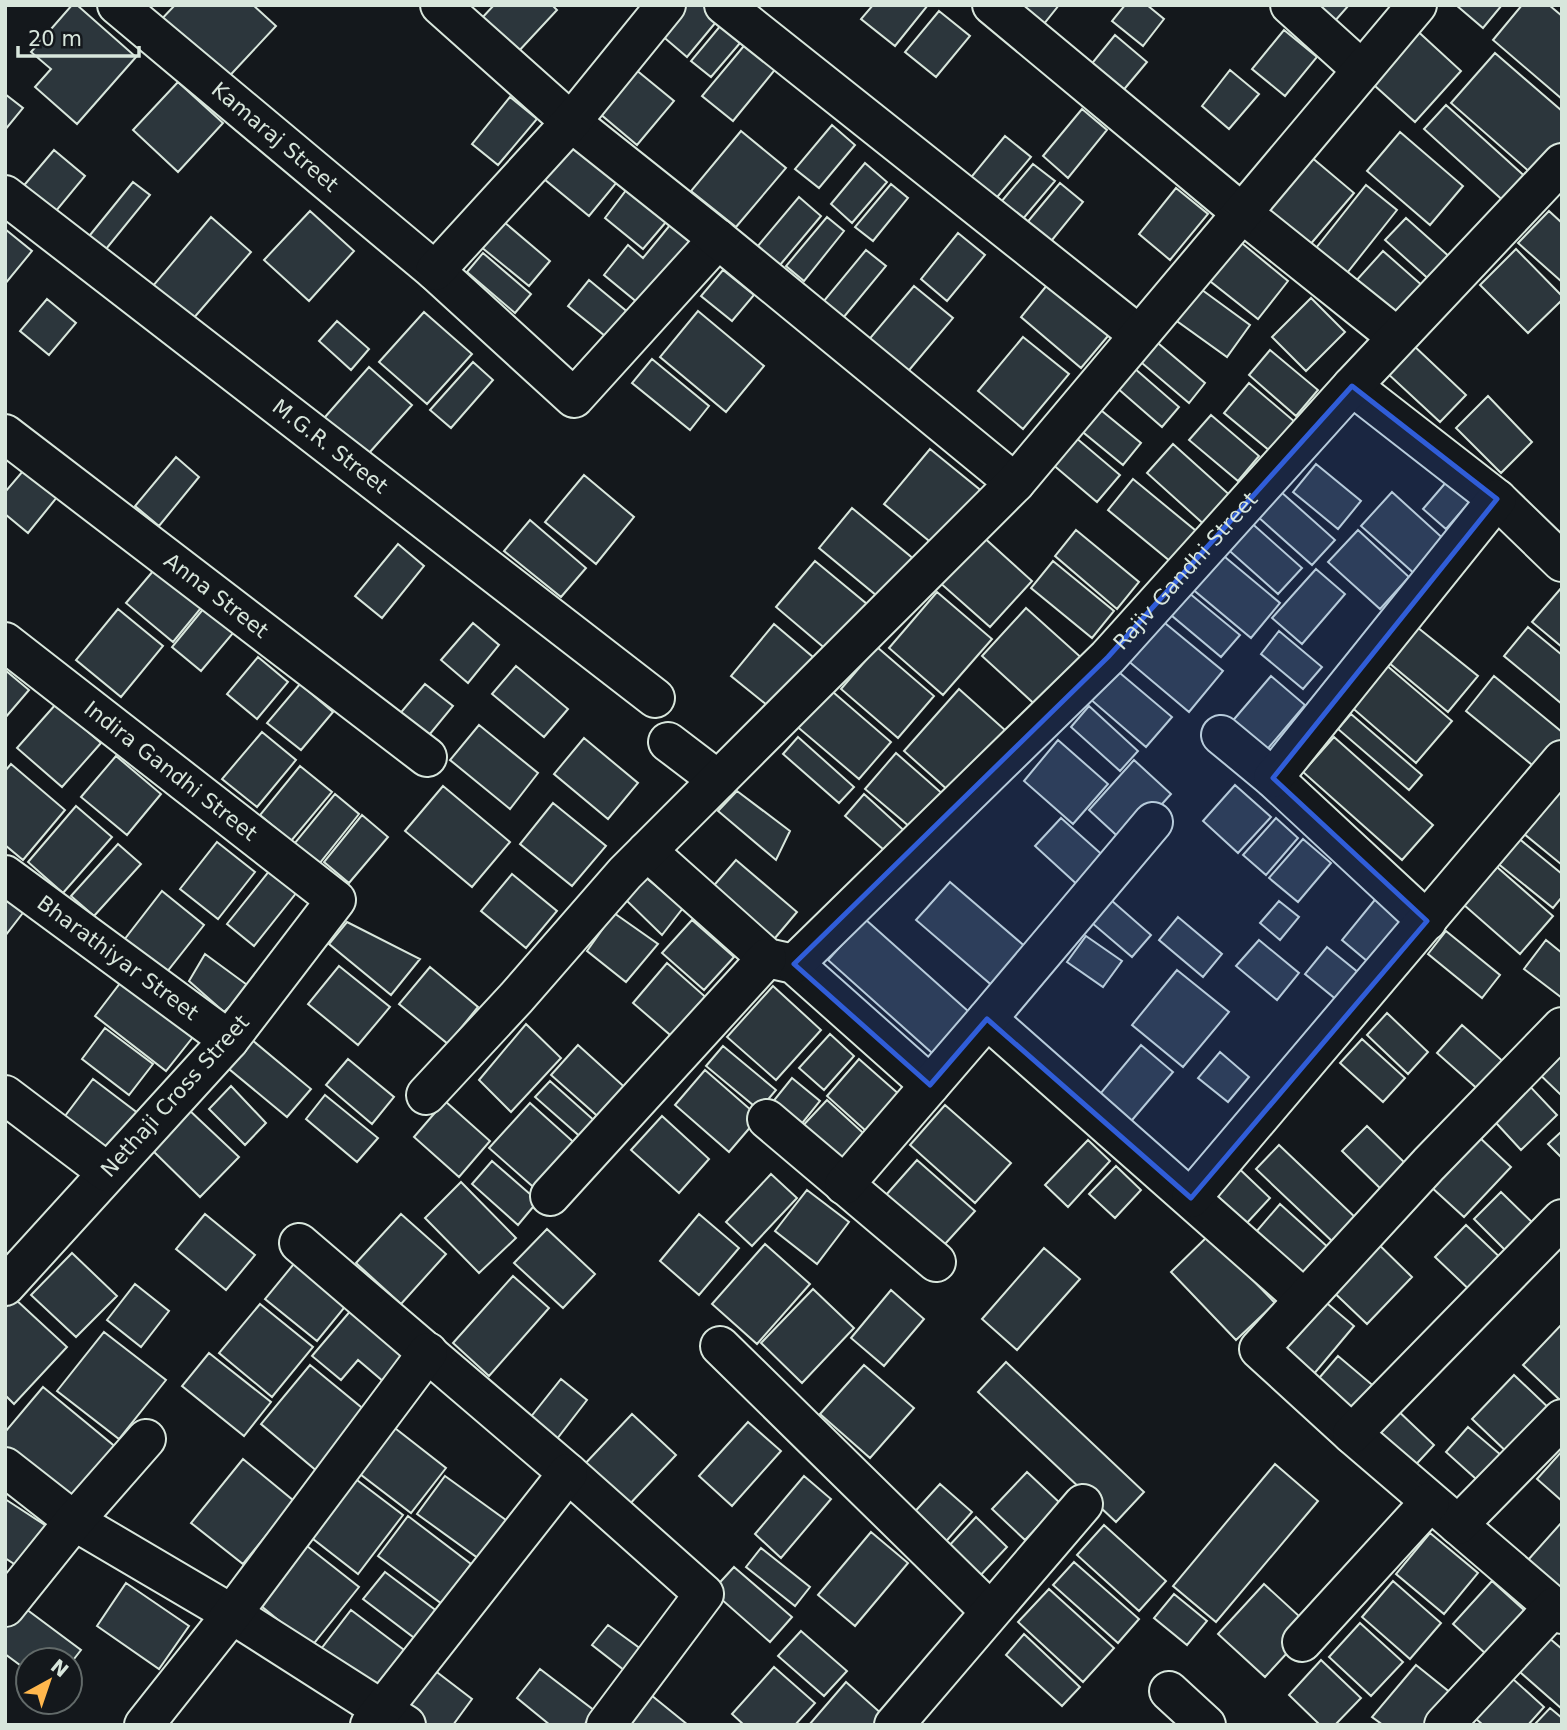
<svg xmlns="http://www.w3.org/2000/svg" width="1567" height="1730" font-family="'DejaVu Sans',sans-serif">
  <style>
    .building { fill: #2c363c; stroke: #d8e6dc; stroke-width: 2 }
    .lines { fill: none; stroke-linecap: round; stroke-linejoin: round }
    .minor-casing { stroke: #d8e6dc; stroke-width: 42 }
    .minor { stroke: #14181c; stroke-width: 38 }
    .marked { fill: #305dd8; fill-opacity: 0.2; stroke: #305dd8; stroke-width: 5; stroke-linejoin: round }
    .labels { text-anchor: middle; stroke-width: 5; stroke-linejoin: round; paint-order: stroke }
    .street-label { font-size: 21px; fill: #d8e6dc; stroke: #14181c }
  </style>
  <rect width="100%" height="100%" fill="#14181c"/>
  <!-- building -->
  <path class="building" d="M72 5H77L136 57 77 124 35 87 51 69 31 52Z
    M175 5H253L276 26 221 85 156 25Z
    M494 5H552L557 10 517 53 481 19Z
    M684 5H708L721 16 687 57 660 34Z
    M873 5H928L895 46 861 19Z
    M1010 5H1059L1039 30Z
    M1125 5H1147L1164 19 1143 46 1112 21Z
    M1316 5H1349L1334 22Z
    M1456 5H1502L1483 28Z
    M1522 5H1549L1562 16V99L1493 40Z
    M939 11 970 36 936 77 905 52Z
    M726 19 746 36 711 77 691 61Z
    M1412 26 1461 71 1415 122 1365 77Z
    M1284 30 1317 57 1285 96 1252 69Z
    M1115 35 1147 62 1121 93 1089 67Z
    M748 41 778 66 733 121 702 96Z
    M1495 53 1562 111V141L1532 174 1451 103Z
    M635 69 674 101 637 145 599 113Z
    M1230 70 1259 94 1229 129 1202 106Z
    M178 82 223 123 178 172 133 130Z
    M5 94 23 108 5 130Z
    M510 97 537 119 498 165 472 144Z
    M1446 105 1530 181 1508 205 1424 129Z
    M1082 109 1107 130 1068 178 1043 156Z
    M832 125 855 145 819 188 795 169Z
    M741 131 786 168 736 227 691 191Z
    M1400 132 1463 186 1430 225 1367 171Z
    M571 133 622 176 589 216 538 174Z
    M1005 136 1031 157 993 202 968 181Z
    M54 150 85 176 46 223 15 196Z
    M1310 156 1354 193 1309 246 1266 209Z
    M865 163 887 182 852 223 831 204Z
    M1033 164 1055 181 1022 220 1001 202Z
    M133 182 150 195 102 254 86 240Z
    M1060 183 1083 202 1048 245 1025 225Z
    M891 184 908 198 873 241 855 227Z
    M1366 185 1397 210 1347 273 1316 248Z
    M1176 188 1208 214 1170 260 1139 234Z
    M627 189 666 222 643 249 605 218Z
    M799 197 821 216 780 265 757 247Z
    M310 211 354 251 309 301 264 260Z
    M1549 211 1562 223V282L1518 243Z
    M497 216 550 261 529 286 475 242Z
    M211 217 251 252 192 320 152 287Z
    M827 217 844 231 804 281 786 266Z
    M1406 218 1452 259 1432 282 1385 240Z
    M670 225 701 251 649 312 604 275 628 245 643 258Z
    M5 229 32 251 5 284Z
    M958 233 985 255 947 301 921 279Z
    M1232 235 1288 281 1258 319 1201 274Z
    M1516 249 1562 296V300L1528 333 1480 285Z
    M866 250 886 266 843 318 823 302Z
    M1383 251 1424 287 1396 319 1355 282Z
    M483 253 531 294 515 313 467 272Z
    M723 270 754 295 732 321 701 296Z
    M1052 279 1113 330 1081 368 1021 317Z
    M589 280 636 319 615 344 568 306Z
    M914 286 953 318 905 375 866 343Z
    M1198 287 1250 325 1227 357 1174 319Z
    M1311 298 1345 332 1306 371 1272 337Z
    M47 299 76 323 49 355 20 331Z
    M698 311 764 366 726 412 660 357Z
    M424 312 472 354 427 404 379 362Z
    M337 321 369 349 351 370 319 341Z
    M1146 333 1205 383 1189 403 1129 352Z
    M1023 337 1069 374 1023 429 978 391Z
    M1412 344 1466 395 1440 422 1386 372Z
    M1270 350 1318 390 1296 416 1249 375Z
    M652 359 709 406 690 430 632 383Z
    M1126 361 1179 407 1162 427 1109 381Z
    M473 362 493 380 451 428 430 410Z
    M369 367 412 405 361 462 318 425Z
    M1249 383 1295 422 1270 451 1224 413Z
    M1488 396 1532 442 1501 473 1456 428Z
    M1091 402 1141 443 1123 465 1073 424Z
    M1211 415 1259 456 1238 481 1189 440Z
    M1068 431 1120 475 1097 502 1045 458Z
    M1173 444 1233 498 1207 527 1147 473Z
    M930 449 984 493 939 549 884 504Z
    M176 457 199 477 159 526 135 506Z
    M29 464 62 491 28 533 5 514V492Z
    M1316 464 1361 501 1338 529 1293 492Z
    M1454 473 1478 492 1446 529 1423 509Z
    M584 475 634 517 596 564 545 522Z
    M1133 479 1201 535 1176 566 1108 510Z
    M1280 491 1335 540 1312 565 1257 516Z
    M1392 492 1447 542 1417 576 1361 526Z
    M852 508 921 565 888 605 819 548Z
    M1247 519 1302 568 1278 594 1223 545Z
    M530 520 586 568 561 597 504 551Z
    M1076 530 1139 582 1117 609 1055 556Z
    M1358 530 1409 577 1380 609 1328 562Z
    M980 534 1032 581 990 627 938 581Z
    M398 544 424 566 382 618 355 596Z
    M1219 552 1280 603 1251 638 1190 587Z
    M815 561 873 609 834 656 776 607Z
    M1053 561 1114 611 1092 638 1031 588Z
    M1316 569 1345 594 1302 644 1272 618Z
    M154 570 201 608 173 642 126 603Z
    M1562 587V647L1532 622Z
    M1183 588 1240 635 1221 657 1165 610Z
    M937 592 992 639 943 695 889 648Z
    M209 602 239 626 201 671 172 647Z
    M1026 608 1085 661 1041 710 982 656Z
    M118 609 163 646 121 697 76 660Z
    M1154 614 1223 671 1189 712 1120 654Z
    M473 623 499 645 468 683 441 660Z
    M774 624 820 663 778 714 731 676Z
    M1417 627 1478 676 1448 712 1388 662Z
    M1528 627 1562 655V704L1504 656Z
    M1279 631 1322 667 1303 689 1261 654Z
    M877 647 934 696 898 738 841 689Z
    M258 657 288 682 257 719 227 694Z
    M1385 664 1452 721 1416 763 1349 705Z
    M516 666 568 709 544 737 492 694Z
    M1114 668 1172 717 1146 747 1089 698Z
    M5 670 29 690 5 718Z
    M1271 676 1305 705 1264 753 1230 724Z
    M1494 676 1562 732V739L1537 769 1466 711Z
    M300 684 333 712 301 750 267 723Z
    M425 684 453 706 425 740 397 717Z
    M826 686 891 742 859 779 794 724Z
    M959 689 1015 739 959 800 904 751Z
    M56 704 101 743 62 787 17 748Z
    M1089 706 1138 751 1120 771 1071 727Z
    M1351 714 1422 775 1409 790 1338 729Z
    M479 725 538 773 510 809 450 760Z
    M262 732 296 760 257 807 222 779Z
    M798 737 854 787 839 803 783 754Z
    M1334 737 1433 825 1402 860 1303 772Z
    M584 738 638 783 608 819 554 774Z
    M1058 740 1108 784 1073 824 1024 781Z
    M896 753 953 803 923 838 865 789Z
    M116 756 161 794 127 835 81 797Z
    M1134 760 1171 794 1126 844 1089 810Z
    M11 764 65 810 23 860 5 845V771Z
    M300 766 332 792 291 841 260 815Z
    M1235 785 1271 817 1238 853 1203 821Z
    M443 786 510 842 472 887 405 831Z
    M1562 790V865L1518 829Z
    M737 791 790 831 776 860 718 811Z
    M335 794 359 814 319 864 294 844Z
    M864 794 910 836 892 857 845 816Z
    M553 803 606 846 572 886 520 844Z
    M76 806 112 837 63 893 28 862Z
    M362 815 388 837 349 883 324 862Z
    M1061 818 1107 859 1081 888 1035 846Z
    M1276 818 1298 838 1266 875 1243 855Z
    M1517 837 1562 874V897L1553 908 1496 862Z
    M1303 839 1331 863 1298 902 1269 878Z
    M217 842 255 872 218 919 180 889Z
    M118 844 141 864 94 916 71 896Z
    M736 860 797 912 764 951 703 898Z
    M274 865 301 887 254 946 227 924Z
    M1497 867 1553 916 1520 954 1464 905Z
    M512 874 557 911 526 948 481 911Z
    M644 876 683 908 662 935 626 900Z
    M950 882 1028 949 995 988 916 920Z
    M5 886 29 905 5 936Z
    M162 891 204 925 166 973 124 940Z
    M1378 896 1409 923 1373 966 1342 940Z
    M1111 900 1151 935 1132 957 1092 923Z
    M1279 901 1299 917 1280 940 1260 923Z
    M614 913 658 944 626 982 587 951Z
    M1178 917 1222 954 1203 977 1159 940Z
    M865 919 978 1020 941 1061 828 960Z
    M692 920 734 957 704 990 662 953Z
    M347 922 420 959 391 995 329 944Z
    M1446 931 1500 975 1482 998 1428 954Z
    M1086 936 1122 961 1103 987 1067 962Z
    M1259 940 1299 973 1277 1000 1236 966Z
    M1546 940 1562 953V998L1524 969Z
    M1327 947 1370 982 1348 1009 1305 974Z
    M205 954 250 987 224 1012 189 981Z
    M667 963 710 1001 676 1040 633 1003Z
    M339 966 390 1007 358 1045 308 1004Z
    M430 967 478 1007 448 1044 399 1004Z
    M1177 970 1229 1012 1183 1067 1132 1025Z
    M121 982 193 1037 166 1071 95 1016Z
    M773 986 821 1030 776 1080 727 1037Z
    M1387 1013 1428 1052 1408 1074 1367 1035Z
    M526 1024 561 1058 511 1112 479 1080Z
    M1462 1025 1506 1064 1481 1092 1437 1053Z
    M105 1028 153 1064 129 1095 82 1059Z
    M830 1034 854 1056 824 1090 799 1068Z
    M1562 1038V1096L1533 1068Z
    M1362 1039 1405 1078 1383 1102 1340 1063Z
    M252 1040 311 1089 287 1117 229 1069Z
    M578 1045 630 1092 603 1121 551 1075Z
    M1141 1045 1173 1072 1127 1126 1095 1100Z
    M723 1046 776 1090 759 1110 706 1066Z
    M1220 1052 1249 1077 1228 1102 1198 1078Z
    M348 1059 394 1097 372 1124 326 1085Z
    M859 1059 909 1103 876 1140 827 1096Z
    M705 1070 759 1117 729 1152 675 1105Z
    M792 1078 820 1101 791 1137 763 1114Z
    M1522 1078 1557 1115 1521 1150 1486 1112Z
    M93 1079 139 1114 108 1155 62 1120Z
    M550 1081 606 1131 592 1147 535 1097Z
    M231 1086 266 1123 245 1145 209 1109Z
    M325 1095 378 1138 357 1162 306 1119Z
    M827 1100 872 1141 841 1175 796 1133Z
    M445 1101 490 1141 459 1177 414 1137Z
    M530 1103 579 1147 539 1192 489 1148Z
    M945 1105 1011 1163 975 1203 910 1145Z
    M188 1109 239 1157 200 1197 150 1148Z
    M662 1116 709 1159 679 1193 631 1150Z
    M1367 1126 1408 1166 1383 1191 1342 1151Z
    M1562 1131V1158L1548 1144Z
    M1478 1136 1511 1167 1464 1217 1430 1186Z
    M1088 1140 1110 1161 1068 1207 1045 1185Z
    M1279 1145 1357 1219 1334 1243 1256 1169Z
    M917 1160 975 1211 935 1255 878 1204Z
    M1230 1160 1270 1198 1245 1225 1204 1188Z
    M492 1161 538 1201 518 1225 472 1184Z
    M1116 1166 1141 1190 1115 1218 1089 1194Z
    M771 1174 797 1198 752 1246 726 1222Z
    M461 1182 516 1238 479 1273 425 1218Z
    M807 1190 849 1222 817 1264 775 1231Z
    M1501 1192 1540 1230 1513 1258 1474 1219Z
    M1280 1204 1330 1249 1306 1276 1256 1232Z
    M205 1214 255 1255 226 1290 176 1249Z
    M401 1214 446 1254 401 1304 356 1263Z
    M699 1214 739 1248 699 1295 660 1261Z
    M1466 1225 1507 1264 1476 1296 1435 1257Z
    M547 1229 595 1274 563 1308 514 1263Z
    M1368 1234 1412 1277 1367 1324 1323 1282Z
    M1209 1235 1275 1303 1236 1340 1171 1272Z
    M765 1244 810 1284 757 1344 712 1304Z
    M1044 1248 1080 1279 1017 1350 982 1319Z
    M72 1253 117 1296 76 1337 31 1295Z
    M302 1254 353 1297 317 1341 265 1299Z
    M513 1276 549 1308 489 1376 453 1343Z
    M135 1284 169 1311 141 1347 107 1320Z
    M813 1289 854 1328 802 1383 761 1343Z
    M891 1290 924 1319 884 1366 851 1338Z
    M1316 1294 1354 1326 1313 1375 1274 1342Z
    M14 1298 67 1347 14 1404 5 1395V1308Z
    M358 1302 412 1349 384 1382 358 1360 341 1380 312 1356Z
    M260 1304 313 1347 272 1397 219 1353Z
    M1562 1324V1400L1561 1401 1523 1365Z
    M104 1332 166 1380 119 1439 57 1391Z
    M209 1353 271 1402 244 1436 182 1386Z
    M1338 1356 1376 1388 1352 1416 1314 1384Z
    M1006 1362 1144 1492 1116 1522 978 1392Z
    M310 1365 367 1412 318 1472 261 1424Z
    M864 1365 914 1408 870 1458 820 1414Z
    M1514 1375 1553 1412 1511 1456 1472 1419Z
    M561 1379 587 1400 553 1444 526 1423Z
    M43 1387 118 1449 72 1504 5 1449V1432Z
    M1394 1407 1434 1445 1408 1473 1368 1436Z
    M632 1414 676 1455 625 1509 581 1468Z
    M748 1422 781 1451 732 1506 699 1476Z
    M391 1425 446 1468 411 1513 356 1471Z
    M1468 1427 1508 1461 1485 1487 1446 1452Z
    M1562 1451V1501L1537 1479Z
    M243 1459 294 1501 243 1564 191 1523Z
    M1275 1464 1318 1501 1216 1622 1173 1586Z
    M1027 1472 1060 1503 1025 1540 992 1509Z
    M445 1476 510 1523 482 1561 417 1514Z
    M804 1476 831 1499 781 1558 755 1534Z
    M353 1477 403 1515 358 1574 308 1535Z
    M940 1484 972 1512 941 1547 909 1518Z
    M5 1499 48 1527 22 1569 5 1558Z
    M408 1516 471 1564 442 1604 378 1556Z
    M976 1517 1007 1547 977 1579 946 1549Z
    M1562 1522V1590L1528 1560Z
    M1104 1525 1166 1581 1139 1611 1077 1555Z
    M871 1532 908 1563 855 1626 818 1595Z
    M1430 1533 1478 1573 1444 1614 1396 1574Z
    M307 1546 359 1587 311 1647 260 1605Z
    M761 1548 810 1587 795 1606 746 1567Z
    M1074 1562 1139 1619 1118 1643 1053 1585Z
    M734 1567 792 1617 770 1642 712 1591Z
    M385 1572 442 1615 421 1643 363 1599Z
    M1393 1581 1441 1623 1410 1659 1362 1617Z
    M1492 1581 1536 1621 1497 1664 1453 1624Z
    M126 1583 189 1626 159 1669 97 1626Z
    M1264 1584 1311 1627 1265 1677 1218 1634Z
    M1049 1589 1114 1648 1083 1682 1018 1622Z
    M1174 1594 1207 1621 1187 1645 1154 1618Z
    M22 1606 81 1650 70 1664V1660H28V1671L5 1654V1628Z
    M351 1610 412 1656 382 1696 321 1649Z
    M1360 1623 1403 1662 1371 1696 1329 1657Z
    M608 1625 645 1652 629 1674 592 1645Z
    M801 1631 847 1671 824 1696 778 1656Z
    M1542 1632 1562 1649V1709L1513 1666Z
    M1024 1634 1080 1687 1062 1706 1006 1655Z
    M1321 1660 1361 1698 1335 1725H1320L1289 1695Z
    M425 1663 472 1699 453 1725H423L394 1703Z
    M1416 1665 1457 1698 1434 1725H1383L1372 1717Z
    M774 1667 815 1703 795 1725H744L732 1714Z
    M540 1669 595 1711 584 1725H550L517 1698Z
    M1503 1670 1544 1707 1528 1725H1483L1467 1711Z
    M846 1682 883 1715 875 1725H809Z
    M651 1695 688 1725H628Z
    M1550 1708 1562 1718V1725H1534Z"/>
  <g class="lines">
    <!-- minor casing -->
    <g class="minor-casing">
      <g id="minor">
        <path id="s1" d="M117 5 435 271 574 398 718 239"/>
        <path d="M440 5 571 122 718 239 1015 483"/>
        <path d="M724 5 1139 335"/>
        <path d="M992 5 1242 213 1397 337"/>
        <path d="M1290 5 1362 70"/>
        <path id="s2" d="M5 195 655 698"/>
        <path d="M435 271 571 122 666 5"/>
        <path d="M1352 386 1497 499 1562 562"/>
        <path id="s3" d="M5 434 427 757"/>
        <path id="s4" d="M5 642 336 900 229 1040 5 1286"/>
        <path d="M1221 735 1273 778 1427 921"/>
        <path d="M668 742 718 780"/>
        <path d="M1273 778 1497 499"/>
        <path d="M647 851 767 958 794 964 930 1085"/>
        <path id="s5" d="M5 875 229 1040"/>
        <path id="s6" d="M794 964 1108 657 1352 386 1562 163"/>
        <path d="M987 1019 1304 1299"/>
        <path d="M1562 1027 1429 1164 1259 1349 1352 1434 1562 1614"/>
        <path d="M5 1095 107 1172"/>
        <path d="M426 1095 516 998 625 873 1015 483 1417 5"/>
        <path d="M767 1119 936 1262"/>
        <path d="M844 1185 987 1019 1153 822"/>
        <path d="M550 1196 767 958"/>
        <path d="M1191 1198 1562 760"/>
        <path d="M299 1243 568 1473 704 1594 606 1725"/>
        <path d="M720 1346 990 1611"/>
        <path d="M1352 1434 1562 1219"/>
        <path d="M5 1467 74 1521 232 1614 406 1725"/>
        <path d="M1458 1525 1562 1419"/>
        <path d="M5 1607 74 1521 146 1439"/>
        <path d="M1302 1642 1430 1502"/>
        <path d="M1169 1691 1206 1725"/>
        <path d="M144 1725 232 1614 428 1352"/>
        <path d="M370 1725 568 1473"/>
        <path d="M894 1725 1083 1504"/>
        <path d="M1444 1725 1554 1607"/>
      </g>
    </g>
    <!-- minor -->
    <use href="#minor" class="minor"/>
  </g>
  <!-- marked area -->
  <path class="marked" d="M1352 386 1497 499 1273 778 1427 921 1191 1198 987 1019 930 1085 794 964 1108 657Z"/>
  <g class="labels">
    <!-- street labels -->
    <g class="street-label">
      <text dy="7" stroke="none"><textPath href="#s1" startOffset="206">Kamaraj Street</textPath></text>
      <text dy="7" stroke="none"><textPath href="#s2" startOffset="411">M.G.R. Street</textPath></text>
      <text dy="7" stroke="none"><textPath href="#s6" startOffset="555">Rajiv Gandhi Street</textPath></text>
      <text dy="7" stroke="none"><textPath href="#s3" startOffset="266">Anna Street</textPath></text>
      <text dy="7" stroke="none"><textPath href="#s4" startOffset="210">Indira Gandhi Street</textPath></text>
      <text dy="7" stroke="none"><textPath href="#s5" startOffset="140">Bharathiyar Street</textPath></text>
      <text transform="translate(175 1096) rotate(-48)" y="7">Nethaji Cross Street</text>
    </g>
  </g>
  <!-- border -->
  <rect width="1567" height="1730" fill="none" stroke="#d8e6dc" stroke-width="14"/>
  <!-- north arrow -->
  <g transform="translate(49 1681) rotate(40)"><circle r="33" fill="#14181c" stroke="#626a69" stroke-width="2"/>
  <path d="M0-5L12 26L0 18L-12 26Z" fill="#ffb74d"/>
  <text y="-10" font-size="19" font-weight="bold" text-anchor="middle" fill="#d8e6dc">N</text>
  </g>
  <!-- scale -->
  <path d="M18 46v10h121v-10" fill="none" stroke="#d8e6dc" stroke-width="3.5"/>
  <text x="28" y="46" font-size="21" fill="#d8e6dc" stroke="#14181c" stroke-width="5" paint-order="stroke">20 m</text>
</svg>
